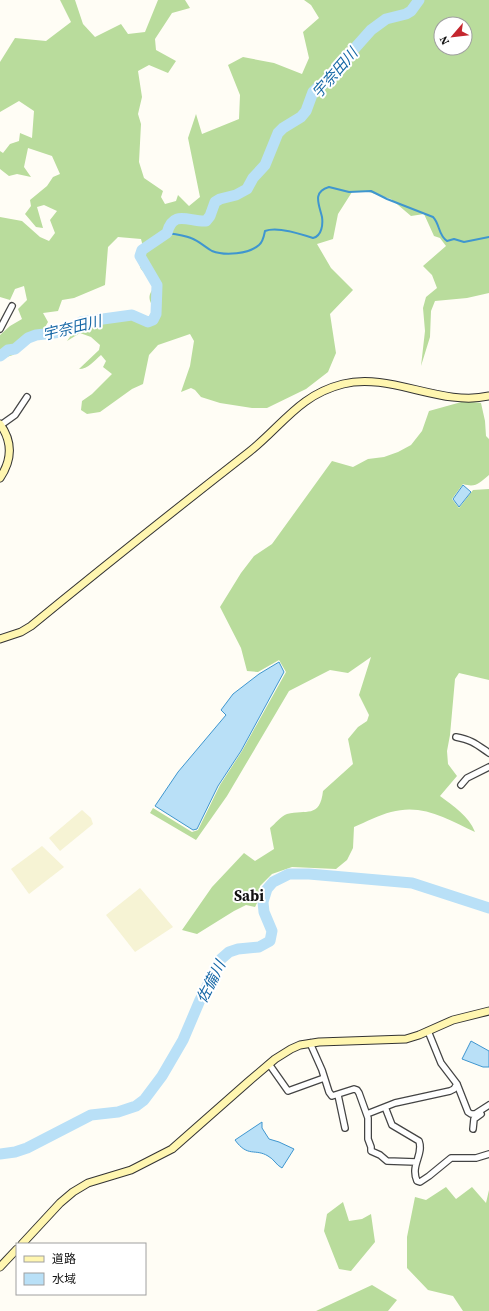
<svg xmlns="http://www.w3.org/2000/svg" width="489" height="1311" font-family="'Source Serif 4','Noto Sans JP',serif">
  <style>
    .farmland { fill: #f6f3d4 }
    .forest { fill: #b9dc9c; fill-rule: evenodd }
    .water { fill: #b9e0f7; stroke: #3f96cf }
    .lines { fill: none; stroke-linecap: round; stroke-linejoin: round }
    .stream { stroke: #3f96cf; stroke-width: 2 }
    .river { stroke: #b9e0f7; stroke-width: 11 }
    .street-casing { stroke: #444; stroke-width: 8 }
    .secondary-casing { stroke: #333; stroke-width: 9 }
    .street { stroke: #fff; stroke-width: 5.5 }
    .secondary { stroke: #fff6b0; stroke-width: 7 }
    .labels { text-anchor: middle; stroke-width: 4; stroke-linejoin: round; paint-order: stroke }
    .water-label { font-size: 15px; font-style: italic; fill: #1768a6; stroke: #fff }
    .neighbourhood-label { font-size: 15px; font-weight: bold; fill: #111; stroke: #fff }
  </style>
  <rect width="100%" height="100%" fill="#fffdf5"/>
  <!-- farmland -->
  <path class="farmland" d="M82 810 91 818 93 824 60 851 49 838Z
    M42 846 64 867 29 894 11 869Z
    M140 888 173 927 135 952 106 915Z"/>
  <!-- forest -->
  <path class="forest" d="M60 0H75L83 24 95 37 121 24 128 34 145 32 158 0H185L190 8 172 13 155 39 156 50 176 61 168 73 149 65 138 71 142 97 138 114 141 124 139 162 144 178 163 191 161 197 165 204 176 201 178 195 189 206 200 197 188 138 196 114 202 134 239 119 240 95 228 65 243 57 274 63 302 74 309 58 303 32 319 18 311 5 304 0H489V293L467 298 435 301 431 311 430 337 421 366 425 331 423 308 426 297 437 288 432 275 423 266 446 246 440 238 434 236 424 214 411 216 391 199 369 192H352L338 214 333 239 317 244 331 268 353 290 330 314 336 353 328 372 306 389 267 408H252L220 403 201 397 195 390 191 388 181 392 190 366 194 341 190 334 158 345 149 355 143 384 132 389 100 412 87 414 81 410 82 401 92 394 112 374 103 367 106 361 101 355C94 361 88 369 79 369L99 350 100 345 91 337 80 333 67 341 78 326 90 320 121 315 145 318 157 312C148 300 146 296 157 284 148 269 132 275 144 251L141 239 118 237 108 247 105 285 74 298 62 300 58 311 43 313 48 322 40 336 26 343 13 355 0 359V335L10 326 22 319 18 309 27 300 24 286 15 289 10 300 0 297V217L22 221 40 237 49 241 55 233 50 220 57 211 44 205 37 207 43 228 36 227 25 214 31 206 30 200 47 186 53 177 60 174 52 156 28 148 24 167 31 177 17 174 9 176 0 169V151L3 153 10 144 19 141 20 133 32 138 34 111 19 101 0 112V62L15 38 46 41 71 22ZM441 24H465V48H441Z
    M465 401 481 403 485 421 486 436 489 439V475C479 483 476 488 463 484L452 499 459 508 473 490 489 489V680L459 673 455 679 450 735 447 751 448 764 457 776 440 796C453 806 469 816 475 832 448 819 422 803 391 812 379 815 366 822 354 827L353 848 347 860 336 869 292 867 272 874 260 886 258 901 255 907 246 905 234 911 197 934 182 930 212 887 244 853 255 861 274 849 270 828C275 824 281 816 287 814 306 809 320 819 323 791L353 764 348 739 358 727 367 721 369 715 359 695 371 657 348 673 330 670 289 691 227 796 196 840 150 813 153 808 192 832 198 830 220 785 242 751 286 672 279 660 258 672 247 671 241 648 220 607 241 573 254 556 272 544 332 461 353 467 368 459 384 457 398 452 411 445 422 431 429 411Z
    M446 1187 456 1199 472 1187 486 1203 489 1190V1311H463L453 1296 428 1290 407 1268V1237L415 1197 426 1200Z
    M343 1202 349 1221 362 1219 371 1214 375 1242 351 1271 339 1269 324 1231 327 1214Z
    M372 1285 397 1300 388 1311H316Z"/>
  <!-- water -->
  <path class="water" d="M463 485 471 492 459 507 453 499Z
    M279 662 284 672 241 751 218 786 197 829 193 830 155 806 178 772 226 715 221 710 233 694 259 674Z
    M471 1041 489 1051V1067H483L462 1059Z
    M262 1122V1128L269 1139 279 1142 294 1149 282 1168C276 1165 274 1159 268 1156 255 1148 248 1158 235 1140Z"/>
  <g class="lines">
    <!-- stream -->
    <path class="stream" d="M167 233C175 234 184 235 191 238 199 241 205 247 212 251 225 256 249 254 259 245 263 242 264 236 265 231 277 226 301 234 313 238 322 236 323 224 322 217 319 204 312 192 329 187L349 192 371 191 387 199 433 217C440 224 438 235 447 241L454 239 464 242 489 237"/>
    <!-- river -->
    <path class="river" d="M0 356 8 350 15 349 28 338 36 335 62 332 81 322 132 315 148 322 153 320 156 314 157 285 140 256 142 250 167 233C173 209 189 222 206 221L210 216 215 202 220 199 236 195 247 189 253 178 265 165 278 133 283 128 301 117 306 111 313 92 318 87 332 78 355 48 371 30 386 19 406 14 411 11 419 0
      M0 1154 15 1152 27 1148 91 1115 118 1112 136 1106 144 1100 162 1076 183 1040 200 1000 221 959 229 952 238 949 259 947 270 941 272 931 264 912 263 902 267 889 273 882 289 874H309L412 883 489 908"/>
    <!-- street casing -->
    <g class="street-casing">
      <path id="street" d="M0 329 12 306
        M1 425 15 415 27 397
        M456 737C472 740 476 744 489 753
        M461 785 467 778 489 767
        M428 1031 441 1063 457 1084 468 1112 471 1114H475L489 1105
        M310 1043 322 1070 329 1092 332 1096 354 1089 357 1090 359 1093 368 1118V1139L371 1147V1151L380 1155 387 1161 416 1162
        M269 1064 288 1091 324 1078
        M338 1095 345 1128
        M385 1107 392 1125 419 1141C424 1155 410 1165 417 1181L420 1182 429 1176 451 1158H476L489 1154
        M367 1114 395 1103 450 1091 454 1089 457 1084
        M473 1129 474 1119 481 1114"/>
    </g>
    <!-- secondary casing -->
    <g class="secondary-casing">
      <path id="secondary" d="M0 424C13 442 12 460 0 478
        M0 639 21 632 31 626C103 567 176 509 249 452 282 426 299 395 343 384 390 372 441 407 489 396
        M22 1244 60 1203 73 1192 88 1183 131 1170 172 1149 248 1082 275 1059 291 1049 300 1045 319 1042 406 1039 419 1035 453 1020 489 1011
        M0 1267 17 1249"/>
    </g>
    <!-- street -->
    <use href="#street" class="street"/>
    <!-- secondary -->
    <use href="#secondary" class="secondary"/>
  </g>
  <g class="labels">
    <!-- water labels -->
    <g class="water-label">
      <text transform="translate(335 73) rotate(-49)" y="5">宇奈田川</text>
      <text transform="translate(72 328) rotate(-14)" y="5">宇奈田川</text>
      <text transform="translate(211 982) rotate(-63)" y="5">佐備川</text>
    </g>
    <!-- neighbourhood labels -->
    <g class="neighbourhood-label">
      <text x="249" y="901">Sabi</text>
    </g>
  </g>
  <!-- legend -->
  <rect x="16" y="1243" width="130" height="52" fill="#ffffff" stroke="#a0a0a0"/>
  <rect x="24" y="1256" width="20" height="6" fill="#fff6b0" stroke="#a0a0a0"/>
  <text x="52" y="1263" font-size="12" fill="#111111">道路</text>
  <rect x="24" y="1273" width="20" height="12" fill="#b9e0f7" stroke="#a0a0a0"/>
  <text x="52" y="1283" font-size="12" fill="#111111">水域</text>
  <!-- north arrow -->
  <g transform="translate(453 36) rotate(242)"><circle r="19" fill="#ffffff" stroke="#a0a0a0"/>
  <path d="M0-3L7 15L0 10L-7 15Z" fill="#c4262e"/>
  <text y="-6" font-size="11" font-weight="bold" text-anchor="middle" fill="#111111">N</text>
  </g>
</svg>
